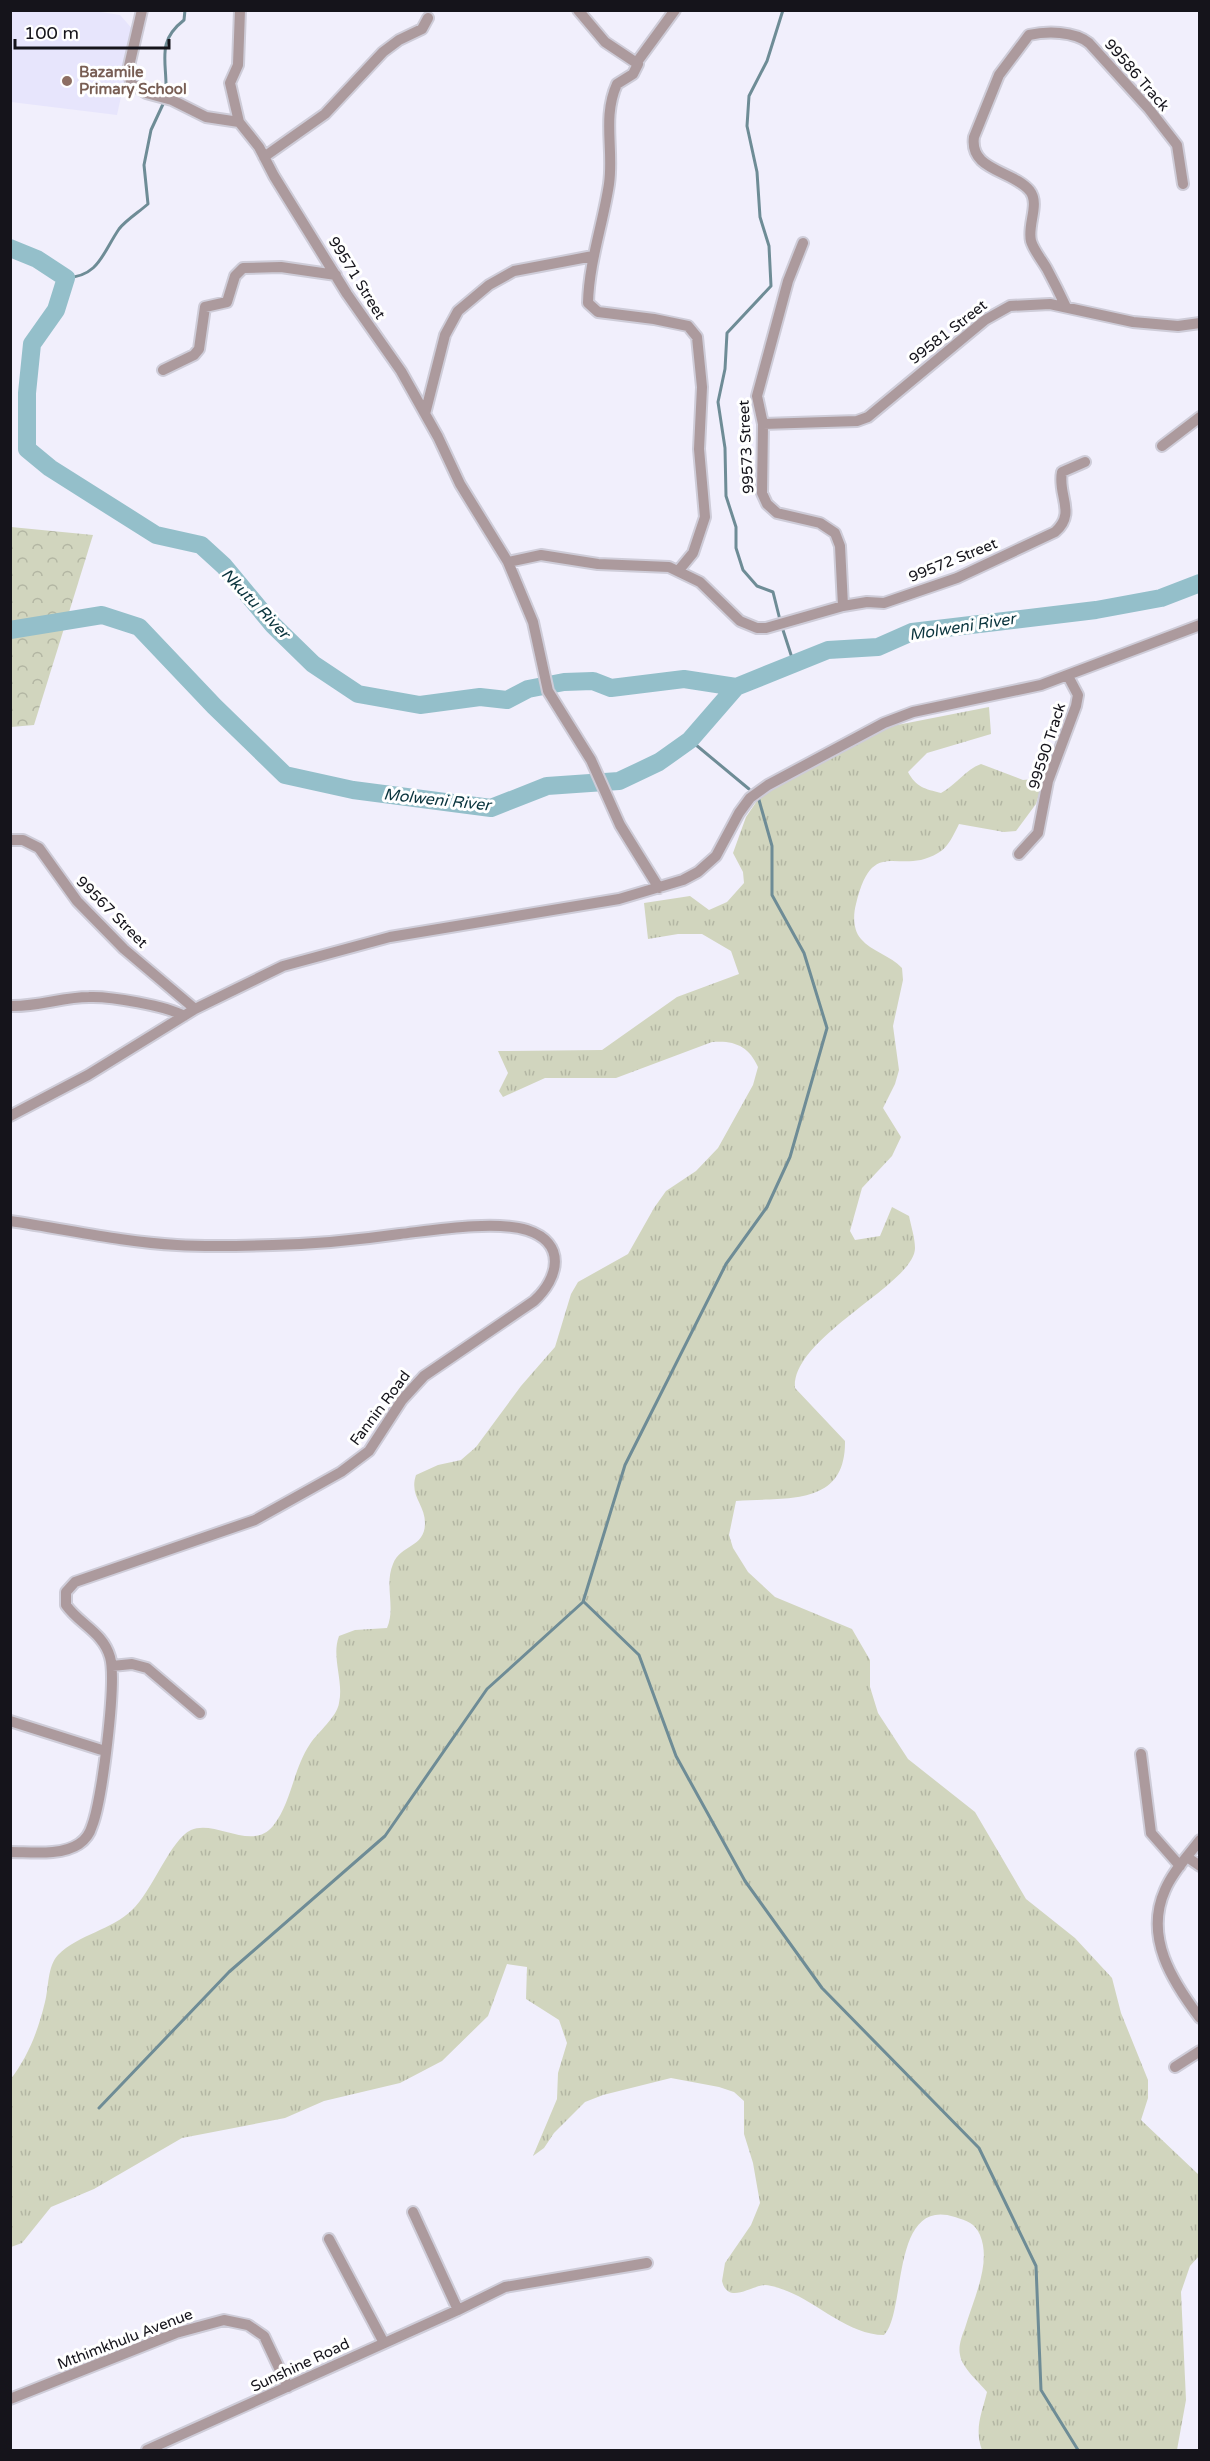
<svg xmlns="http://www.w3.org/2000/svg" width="1210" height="2461" font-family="'Varela Round',sans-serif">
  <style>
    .built { fill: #e7e5fc }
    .grass { fill: url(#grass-tufts) }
    .park { fill: url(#park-crowns) }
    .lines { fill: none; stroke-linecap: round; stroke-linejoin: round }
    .stream { stroke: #6e8c96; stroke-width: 3 }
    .river { stroke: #94bfca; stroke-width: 18 }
    .street-casing { stroke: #ceccd8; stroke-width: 14 }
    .street { stroke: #ac9a9d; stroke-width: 10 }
    .education-dot { fill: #8d6e63; stroke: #fff; stroke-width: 2 }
    .labels { text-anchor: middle; stroke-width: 6; stroke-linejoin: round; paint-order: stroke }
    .education-label { font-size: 15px; font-weight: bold; fill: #785e54; stroke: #fff; text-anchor: start }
    .street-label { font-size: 15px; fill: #15141b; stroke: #fff }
    .water-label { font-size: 16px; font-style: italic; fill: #0a343d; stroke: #fff }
  </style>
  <defs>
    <pattern id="grass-tufts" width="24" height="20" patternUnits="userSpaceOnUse" patternTransform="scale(1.5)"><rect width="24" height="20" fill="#d1d5be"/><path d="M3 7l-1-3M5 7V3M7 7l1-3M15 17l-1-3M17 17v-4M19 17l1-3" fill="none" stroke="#b3b6a3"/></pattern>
    <pattern id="park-crowns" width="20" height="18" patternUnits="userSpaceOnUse" patternTransform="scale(1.5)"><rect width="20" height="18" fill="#d1d5be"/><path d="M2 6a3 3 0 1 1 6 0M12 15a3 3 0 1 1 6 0" fill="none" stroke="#b3b6a3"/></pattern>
  </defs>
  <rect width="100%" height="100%" fill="#f1effc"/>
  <!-- built -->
  <path class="built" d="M88 10 120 15 135 32 117 115 11 102V11Z"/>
  <!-- grass -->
  <path class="grass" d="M989 707 991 734 927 753 908 772C916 787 925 789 941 793 957 784 965 770 981 764L1023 780 1044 778 1036 804 1016 831 1004 832 959 824C954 834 948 848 938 853 898 877 873 834 856 904 853 915 853 930 861 939 871 951 891 956 902 968L903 980 893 1026 899 1070 895 1084 883 1108 901 1137 892 1156 862 1188 850 1231 855 1240 880 1236 892 1207 909 1216C911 1226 915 1238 915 1248 915 1284 791 1337 795 1388L845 1441C846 1508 785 1497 736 1501L729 1535 733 1548 748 1572 775 1597 852 1629 870 1660V1687L878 1713 908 1759 975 1812 1026 1899 1075 1938 1112 1978 1121 2013 1148 2080V2098L1141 2120 1199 2175V2256L1190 2266 1181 2292 1186 2400 1177 2450H982C974 2428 982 2413 987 2392 979 2382 962 2368 960 2355 958 2346 962 2336 965 2328 973 2300 992 2263 980 2235 975 2223 967 2221 955 2217 890 2196 907 2312 884 2335 849 2335 818 2303 787 2291 782 2289 771 2285 765 2285 750 2286 728 2305 722 2281L725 2263 751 2225 760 2203 753 2163 744 2134V2101L734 2092 719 2087 671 2078 603 2095 585 2102 554 2133 544 2148 533 2156 557 2099 558 2073 567 2043 559 2020 526 1999 527 1967 507 1964 488 2016 442 2061 400 2083 324 2101 285 2118 182 2138 94 2189 51 2207 22 2243 11 2247 10 2080C28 2057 38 2031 45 2002 49 1987 47 1967 58 1955 79 1934 112 1930 132 1910 152 1892 170 1840 191 1830 215 1819 252 1852 273 1826 292 1802 293 1769 310 1744 318 1732 337 1717 339 1703 344 1681 331 1657 339 1636L355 1630 387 1628C396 1608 384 1585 393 1564 401 1544 425 1548 425 1523 425 1504 409 1496 416 1475L438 1465 461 1460 476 1447 521 1386 555 1347 571 1294 578 1282 628 1254 654 1208 666 1191 696 1171 718 1148 753 1085 758 1067C749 1046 734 1040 712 1042L616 1078H545L503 1097 499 1091 508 1073 498 1051 602 1050 677 997 739 974 731 951 702 934H678L648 939 644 903 690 896 709 910 727 902 744 883 743 872 733 853 746 817 761 795 892 726Z"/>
  <!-- park -->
  <path class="park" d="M11 527 93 535 34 725 11 727Z"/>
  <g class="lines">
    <!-- stream -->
    <path class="stream" d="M166 91C167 60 156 42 184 20L185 10
      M66 278C99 276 102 254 119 229 126 220 139 212 148 204L144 165 151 130 164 102
      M780 620 773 592 757 586 743 570 736 548V527L726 496 725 448 718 402 725 369 727 333 771 286 769 246 760 217 757 172 747 126 749 96 767 61 783 10
      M782 627 794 664
      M690 740 749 789
      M584 1602 639 1655 676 1756 745 1881 822 1988 979 2148 1036 2266 1041 2390 1078 2450
      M99 2108 229 1972 385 1836 487 1689 583 1602 625 1465 726 1264 767 1207 790 1157 827 1028 804 953 772 895V846L759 800"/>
    <!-- river -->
    <path class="river" d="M10 248 37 259 66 278 56 310 32 344 27 393V449L50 468 156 535 201 545 224 566 273 625 313 664 358 694 420 705 480 697 507 700 528 689 564 682 593 681 611 688 684 679 736 687
      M10 630 102 615 139 627 214 706 285 775 353 790 491 808 547 786 619 781 659 762 690 740 736 687 828 650 878 647 912 632 1096 610 1161 598 1200 583"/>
    <!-- street casing -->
    <g class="street-casing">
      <path id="street" d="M142 10 129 66 131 83 146 93 172 100 206 117 239 122 259 147 274 176 347 294 401 371 438 437 460 484 508 562 533 622 548 691 591 760 620 825 659 888
        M578 10 605 42 638 64 633 74 617 84C602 117 614 150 609 184 603 224 589 262 588 303L598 312 654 319 688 326 697 337 702 387 699 449 705 517 693 553 679 570
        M637 62 675 10
        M239 122 230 83 238 65 240 10
        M264 157 325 114 383 52 399 40 422 29 428 18
        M803 243 788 281 757 396 763 424 762 493 767 504 777 513 820 523 835 533 840 546 843 606
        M1066 307C1060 294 1054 282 1047 269 1042 260 1034 251 1031 241 1027 225 1040 204 1030 191 1013 170 969 171 974 137L999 75 1029 35C1047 31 1074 31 1089 43L1149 109 1177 145 1183 184
        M163 370 194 355 199 349 205 307 227 302 235 276 243 268 281 267 336 275
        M425 414 445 335 458 311 489 285 514 271 593 256
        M763 424 857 421 868 417 985 320 1010 306 1050 304 1133 322 1178 326 1200 323
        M1162 446 1200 417
        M508 562 541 555 598 564 669 567 700 582 740 621 757 628H766L843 606 867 602 884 603 957 578 1055 532C1077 513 1057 495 1062 472L1085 462
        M10 840H23L39 848 77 901 124 949 195 1009
        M1019 854 1038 833 1048 781 1076 706 1078 695 1068 676
        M10 1006C38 1007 62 997 89 997 110 996 167 1006 184 1016
        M10 1116 88 1075 195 1009 283 966 390 937 619 899 683 880 698 872 716 856 739 813 750 798 768 785 884 723 913 712 1041 685 1200 625
        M10 1221C66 1229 121 1242 177 1245 209 1247 241 1246 273 1245 316 1244 358 1240 400 1234 434 1230 495 1220 527 1230 567 1243 559 1278 534 1301L424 1376 402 1400 369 1451 341 1472 255 1520 75 1582 66 1592V1605C79 1624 103 1632 110 1657 117 1681 102 1801 92 1826 90 1833 85 1840 79 1844 61 1856 31 1852 10 1852
        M112 1666 132 1664 147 1668 200 1713
        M10 1721 105 1751
        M1141 1754 1151 1833 1180 1866
        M1200 1840C1188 1856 1173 1871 1165 1890 1144 1937 1172 1981 1200 2018
        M1187 1857 1200 1866
        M1175 2067 1200 2051
        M329 2239 384 2343
        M458 2310 505 2287 647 2263
        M10 2399 176 2333 224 2320 248 2325 264 2336 288 2387
        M147 2450 458 2310 413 2212"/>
    </g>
    <!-- street -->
    <use href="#street" class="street"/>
  </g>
  <!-- markers -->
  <circle class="education-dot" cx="67" cy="81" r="6"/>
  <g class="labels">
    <!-- education labels -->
    <g class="education-label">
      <text x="79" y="77">Bazamile<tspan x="79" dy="17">Primary School</tspan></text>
    </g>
    <!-- street labels -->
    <g class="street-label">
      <text transform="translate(1137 75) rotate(49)" y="5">99586 Track</text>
      <text transform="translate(357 278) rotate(58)" y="5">99571 Street</text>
      <text transform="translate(948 332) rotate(-38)" y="5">99581 Street</text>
      <text transform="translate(746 447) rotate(-93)" y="5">99573 Street</text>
      <text transform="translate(953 560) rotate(-22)" y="5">99572 Street</text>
      <text transform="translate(1047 746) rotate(-72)" y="5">99590 Track</text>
      <text transform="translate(112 912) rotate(45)" y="5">99567 Street</text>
      <text transform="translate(380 1408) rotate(-53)" y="5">Fannin Road</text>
      <text transform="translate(125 2339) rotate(-21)" y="5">Mthimkhulu Avenue</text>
      <text transform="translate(300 2365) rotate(-25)" y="5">Sunshine Road</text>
    </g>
    <!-- water labels -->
    <g class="water-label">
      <text transform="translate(256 603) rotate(46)" y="6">Nkutu River</text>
      <text transform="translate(962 626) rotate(-9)" y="6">Molweni River</text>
      <text transform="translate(437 799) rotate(6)" y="6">Molweni River</text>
    </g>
  </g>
  <!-- border -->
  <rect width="1210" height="2461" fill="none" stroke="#15141b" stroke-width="24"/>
  <!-- scale -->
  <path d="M15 39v9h154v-9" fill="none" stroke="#15141b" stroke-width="3"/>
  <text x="24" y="39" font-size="18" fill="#15141b" stroke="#ffffff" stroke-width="4.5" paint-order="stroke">100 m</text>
</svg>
